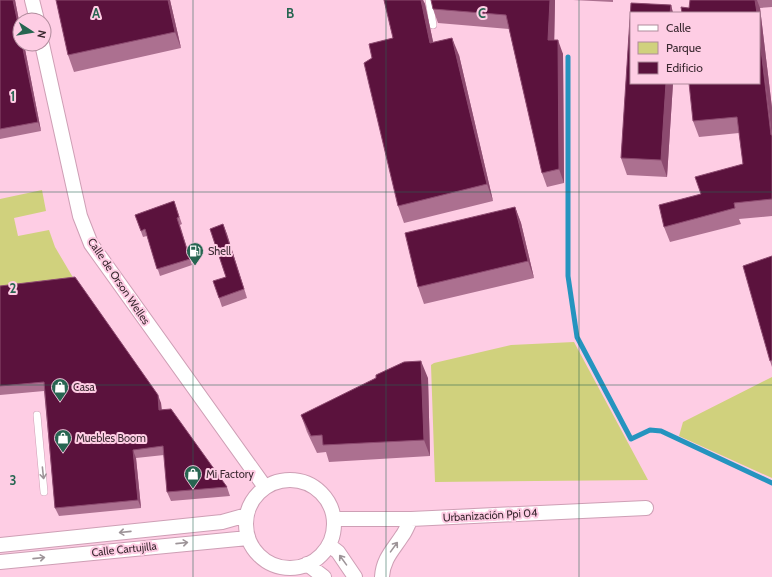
<svg xmlns="http://www.w3.org/2000/svg" width="772" height="577" font-family="Cabin,sans-serif">
  <style>
    .green { fill: #d0d17d }
    .lines { fill: none; stroke-linecap: round; stroke-linejoin: round }
    .stream { stroke: #2594bf; stroke-width: 5 }
    .service-casing { stroke: #ce9fb5; stroke-width: 8 }
    .minor-casing { stroke: #ce9fb5; stroke-width: 16 }
    .service { stroke: #fff; stroke-width: 7 }
    .minor { stroke: #fff; stroke-width: 14 }
    .wall { fill: #ac7090 }
    .shaded-wall { fill: #8c4a6f }
    .building { fill: #5b123d; stroke: #8c4a6f }
    .oneway { stroke: #9d9498 }
    .grid { fill: none; stroke: #276551; stroke-width: 1; stroke-opacity: 0.55 }
    .labels { text-anchor: middle; stroke-width: 4; stroke-linejoin: round; paint-order: stroke }
    .poi-label { font-size: 11px; fill: #3b2931; stroke: #fecde4; text-anchor: start }
    .street-label { font-size: 11px; fill: #3b2931; stroke: #fecde4 }
    .grid-label { font-size: 13px; text-anchor: middle; font-weight: bold; fill: #276551; stroke: #fecde4; stroke-width: 4; stroke-linejoin: round; paint-order: stroke }
  </style>
  <rect width="100%" height="100%" fill="#fecde4"/>
  <!-- green -->
  <path class="green" d="M42 190 46 211 14 218 18 236 49 230 55 247 78 286 0 295V199Z
    M574 342 648 480 435 482 431 365 434 363 511 345Z
    M772 377V478L679 436 683 422Z"/>
  <g class="lines">
    <!-- stream -->
    <path class="stream" d="M568 57V276L577 337 631 439 650 430 661 431 772 483"/>
    <!-- service casing -->
    <g class="service-casing">
      <path id="service" d="M429 0 433 25
        M37 415 44 492"/>
    </g>
    <!-- minor casing -->
    <g class="minor-casing">
      <path id="minor" d="M32 0 37 20
        M42 44 80 216 91 244 265 487
        M246 524a44 44 0 1 1 88 0a44 44 0 1 1-88 0Z
        M334 519H411L646 508
        M0 545 222 522 247 515
        M329 545 338 552 355 577
        M0 562 248 538
        M307 564 324 577
        M382 577C383 559 393 550 402 536 406 531 408 524 411 519"/>
    </g>
    <!-- service -->
    <use href="#service" class="service"/>
    <!-- minor -->
    <use href="#minor" class="minor"/>
  </g>
  <!-- wall -->
  <path class="wall" d="M0 0H15L20 26V44H24L41 131 0 139Z
    M170 0 181 48 74 72 68 55Z
    M383 0H423L425 4 433 42 459 55 493 201 404 223 398 206 372 58 393 38 384 0Z
    M555 0 554 40 563 54 564 183 547 187 542 173 509 29 438 23 433 9Z
    M573 0H613V2Z
    M690 0H772V7L760 8 772 108V216L739 219 741 224 670 242 664 227 701 194 743 164 739 133 699 137 693 121Z
    M631 3 671 5 673 13H631V83H673L667 177 627 175 621 158Z
    M174 201 182 224 180 225 192 265 160 276 147 236 143 237 135 215Z
    M515 207 521 223 534 278 424 304 418 287Z
    M223 224 247 298 222 307 219 298 226 277Z
    M772 256V367L770 361Z
    M0 286 161 403 162 410 227 487 230 496 171 501 167 492 164 455 136 458 141 508 59 516 55 508 44 391 0 395Z
    M428 378 430 456 329 462 326 452 317 453 307 432 301 415Z"/>
  <!-- shaded-wall -->
  <path class="shaded-wall" d="M13 0H15L20 26V33Z
    M168 0H170L181 48 175 32Z
    M421 0H423L425 4 437 60 430 43Z
    M550 0H555L554 54 548 40Z
    M755 0H757L760 8 772 108V136L759 32V13H757Z
    M671 5 673 13H670Z
    M452 38 459 55 493 201 487 184Z
    M558 40 563 54 564 183 559 169Z
    M22 44H24L41 131 38 122Z
    M666 83H673L667 177 661 160Z
    M515 207 521 223 534 278 528 261Z
    M223 224 227 234 247 298 244 289Z
    M421 361 428 378 430 456 424 440Z
    M158 395 161 403 162 419 159 410Z
    M133 450 136 458 141 508 138 500Z"/>
  <!-- building -->
  <path class="building" d="M0 0H13L20 33V44H22L38 122 0 129Z
    M56 0H168L175 32 68 55Z
    M384 0H421L430 43 452 38 487 184 398 206 364 63 372 58 369 44 393 38Z
    M431 0H550L548 40H558L559 169 542 173 506 15 433 9Z
    M690 0H755L757 13H682L681 7 689 8Z
    M631 3 671 5 670 13H631V83H666L661 160 621 158Z
    M759 32 771 135H772V199L734 203 735 208 664 227 659 205 701 194 695 177 743 164 737 117 693 121 689 83H759Z
    M174 201 179 217 177 218 190 259 157 269 145 229 141 231 135 215Z
    M515 207 528 261 418 287 405 233Z
    M223 224 244 289 219 298 213 281 226 277 210 229Z
    M772 256V360L770 361 743 266Z
    M75 277 158 395 159 410 171 409 227 487 167 492 163 446 133 450 138 500 55 508 44 382 0 386V286Z
    M421 361 424 440 323 445 322 435 311 436 301 415 376 378V375L404 362Z"/>
  <!-- one-way arrows -->
  <defs><path id="oneway-shaft" d="M-6 0H5M1.5-3L5.5 0L1.5 3" fill="none" stroke-width="1.6" stroke-linecap="round" stroke-linejoin="round"/></defs>
  <g class="oneway">
    <use href="#oneway-shaft" transform="translate(43 473) rotate(84)"/>
    <use href="#oneway-shaft" transform="translate(125 532) rotate(174)"/>
    <use href="#oneway-shaft" transform="translate(182 543) rotate(-6)"/>
    <use href="#oneway-shaft" transform="translate(394 547) rotate(-54)"/>
    <use href="#oneway-shaft" transform="translate(39 558) rotate(-6)"/>
    <use href="#oneway-shaft" transform="translate(343 560) rotate(-126)"/>
  </g>
  <!-- grid -->
  <path class="grid" d="M193 0V577M386 0V577M579 0V577M0 192H772M0 385H772"/>
  <!-- icons -->
  <defs>
    <g id="fuel-pin" transform="scale(0.9)"><path d="M0 17L-7.5 6A9.5 9.5 0 1 1 7.5 6Z" fill="#276551" stroke="#fecde4"/><path d="M-5.5-6h7V0h2V4h1.3V-2.5L3-4.5l.8-.8L6-3V5H2.5V1h-1V6h-7ZM-4.2-4.7v3.2H.2V-4.7Z" fill="#fff"/></g>
    <g id="shop-pin" transform="scale(0.9)"><path d="M0 17L-7.5 6A9.5 9.5 0 1 1 7.5 6Z" fill="#276551" stroke="#fecde4"/><path d="M-5-2.5h2.3a2.7 3.5 0 0 1 5.4 0H5L5.5 6h-11ZM-1.5-2.5h3a1.5 2.3 0 0 0-3 0Z" fill="#fff"/></g>
  </defs>
  <g fill-rule="evenodd">
    <use href="#fuel-pin" x="195" y="251"/>
    <use href="#shop-pin" x="60" y="387"/>
    <use href="#shop-pin" x="63" y="438"/>
    <use href="#shop-pin" x="193" y="474"/>
  </g>
  <g class="labels">
    <!-- poi labels -->
    <g class="poi-label">
      <text x="208" y="255">Shell</text>
      <text x="73" y="391">Casa</text>
      <text x="76" y="442">Muebles Boom</text>
      <text x="206" y="478">Mi Factory</text>
    </g>
    <!-- street labels -->
    <g class="street-label">
      <text transform="translate(119 281) rotate(56)" y="4">Calle de Orson Welles</text>
      <text transform="translate(490 515) rotate(-3)" y="4">Urbanización Ppi 04</text>
      <text transform="translate(124 549) rotate(-6)" y="4">Calle Cartujilla</text>
    </g>
  </g>
  <g class="grid-label">
    <text x="96" y="18">A</text>
    <text x="290" y="18">B</text>
    <text x="482" y="18">C</text>
    <text x="13" y="101">1</text>
    <text x="13" y="293">2</text>
    <text x="13" y="485">3</text>
  </g>
  <!-- legend -->
  <rect x="630" y="12" width="130" height="72" fill="#fecde4" stroke="#b08b9c"/>
  <rect x="638" y="25" width="20" height="6" fill="#ffffff" stroke="#b08b9c"/>
  <text x="666" y="32" font-size="12" fill="#3b2931">Calle</text>
  <rect x="638" y="42" width="20" height="12" fill="#d0d17d" stroke="#b08b9c"/>
  <text x="666" y="52" font-size="12" fill="#3b2931">Parque</text>
  <rect x="638" y="62" width="20" height="12" fill="#5b123d" stroke="#b08b9c"/>
  <text x="666" y="72" font-size="12" fill="#3b2931">Edificio</text>
  <!-- north arrow -->
  <g transform="translate(32 32) rotate(102)"><circle r="19" fill="#fecde4" stroke="#b08b9c"/>
  <path d="M0-3L7 15L0 10L-7 15Z" fill="#276551"/>
  <text y="-6" font-size="11" font-weight="bold" text-anchor="middle" fill="#3b2931">N</text>
  </g>
</svg>
